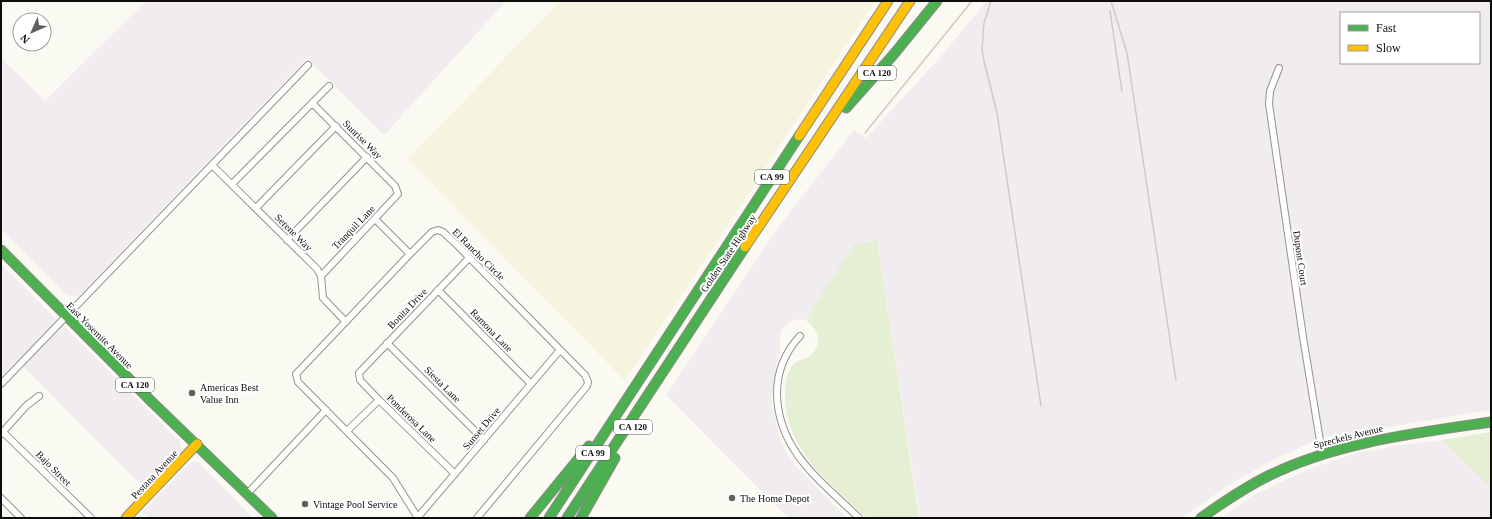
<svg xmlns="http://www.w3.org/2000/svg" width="1492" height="519" font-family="'Times New Roman',serif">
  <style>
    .industrial { fill: #f1ecef; fill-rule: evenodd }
    .farmland { fill: #f6f4df }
    .green { fill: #e4efd3 }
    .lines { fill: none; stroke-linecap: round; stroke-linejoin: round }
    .street-casing { stroke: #949390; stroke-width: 8 }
    .fast-casing { stroke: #8a8a87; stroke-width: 11 }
    .slow-casing { stroke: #8a8a87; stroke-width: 11 }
    .street { stroke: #fefefd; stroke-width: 6 }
    .fast { stroke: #4caf50; stroke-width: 9 }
    .slow { stroke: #ffc107; stroke-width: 9 }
    .rail { stroke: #d6c6c6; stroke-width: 1.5 }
    .poi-dot { fill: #60605d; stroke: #fff; stroke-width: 1.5 }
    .labels { text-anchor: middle; stroke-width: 4; stroke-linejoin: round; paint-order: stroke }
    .shield { fill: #fff; stroke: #565656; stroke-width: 1 }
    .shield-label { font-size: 9px; font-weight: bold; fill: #0d0d0d }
    .street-label { font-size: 10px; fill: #0d0d0d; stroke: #fff }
    .poi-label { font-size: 10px; fill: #0d0d0d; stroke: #fff; text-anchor: start }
  </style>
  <rect width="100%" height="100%" fill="#faf9f2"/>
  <!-- industrial -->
  <path class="industrial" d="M146 1H506L384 135 307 58 79 296 67 295 1 229V58L45 101Z
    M987 1H1491V410L1330 437 1327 435 1267 463 1227 486 1182 518H920L877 240 811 311 807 321 801 319 790 321 782 329 780 335V351L772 392V406L779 435 784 448 793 463 847 518H788L666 395 777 229 854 130 866 138 938 60ZM1341 13H1479V63H1341Z
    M1 264 180 442 181 447 180 452 145 489 17 360 1 377Z
    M1442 440 1491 488V518H1221L1254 495 1309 469 1357 453 1399 445Z
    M194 461 198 462 253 518H148L142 512 190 463Z"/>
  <!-- farmland -->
  <path class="farmland" d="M560 1H875L625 381 408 159Z"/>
  <!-- green -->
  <path class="green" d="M877 240 919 518H866C831 484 787 452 785 398 785 388 785 375 792 366 797 359 806 360 812 354 824 343 817 329 807 321L811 311 854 245Z
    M1491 432V488L1442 440Z"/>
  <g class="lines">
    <!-- street casing -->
    <g class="street-casing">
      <path id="street" d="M1279 68 1270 91 1269 104 1303 337 1322 453
        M312 103 395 186 398 194 321 276
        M212 165 317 269 321 276 323 298 346 322
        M232 184 329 86
        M256 208 336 126
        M375 219 410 254
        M287 240 367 157
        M438 290 531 384
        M800 336C785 352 777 372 777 394 778 451 821 481 859 518
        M387 343 484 440
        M1 384 308 65
        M347 431 379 400
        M3 432 91 518
        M1 434 26 406 39 396
        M455 474 379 400 360 380 359 373 469 258
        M247 494 326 410
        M1 498 21 518
        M418 517 560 350
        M418 518 393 478 298 382 296 374 410 254 432 232 438 230 443 232 456 244 585 375 588 382 587 386 477 518"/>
    </g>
    <!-- fast casing -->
    <g class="fast-casing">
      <path id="fast" d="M846 108 894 54 937 1
        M1 250 152 402 272 518
        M530 518 589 446
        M549 518 799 136
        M567 518 745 247
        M581 518 615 458
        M1201 518C1222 503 1244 488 1268 476 1337 442 1416 433 1491 422"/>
    </g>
    <!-- slow casing -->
    <g class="slow-casing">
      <path id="slow" d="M799 136 888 1
        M745 247 910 1
        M126 518 197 444"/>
    </g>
    <!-- street -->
    <use href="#street" class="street"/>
    <!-- fast -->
    <use href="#fast" class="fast"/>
    <!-- slow -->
    <use href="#slow" class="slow"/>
    <!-- rail -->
    <path class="rail" d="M991 1 984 23 982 49 984 61 997 113 1041 406
      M1111 1 1127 53 1176 380
      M1110 11 1122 92
      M865 133 972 1"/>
  </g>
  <!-- markers -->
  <g class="poi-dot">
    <circle cx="192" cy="393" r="4"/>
    <circle cx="732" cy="498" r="4"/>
    <circle cx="305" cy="504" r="4"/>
  </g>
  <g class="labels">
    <!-- shield labels -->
    <g class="shield">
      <rect x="858" y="66" width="38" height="14" rx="3"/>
      <rect x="755" y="170" width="34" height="14" rx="3"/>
      <rect x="116" y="378" width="38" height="14" rx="3"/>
      <rect x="614" y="420" width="38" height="14" rx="3"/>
      <rect x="576" y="446" width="34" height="14" rx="3"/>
    </g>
    <g class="shield-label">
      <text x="877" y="76">CA 120</text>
      <text x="772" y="180">CA 99</text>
      <text x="135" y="388">CA 120</text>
      <text x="633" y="430">CA 120</text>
      <text x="593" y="456">CA 99</text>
    </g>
    <!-- street labels -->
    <g class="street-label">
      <text transform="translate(363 139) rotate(45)" y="4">Sunrise Way</text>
      <text transform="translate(353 227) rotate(-46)" y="4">Tranquil Lane</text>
      <text transform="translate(294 232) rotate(45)" y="4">Serene Way</text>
      <text transform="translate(728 253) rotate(-56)" y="4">Golden State Highway</text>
      <text transform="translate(479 254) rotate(45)" y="4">El Rancho Circle</text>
      <text transform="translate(1301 258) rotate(82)" y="4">Dupont Court</text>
      <text transform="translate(407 308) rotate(-46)" y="4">Bonita Drive</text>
      <text transform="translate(492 330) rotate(46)" y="4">Ramona Lane</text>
      <text transform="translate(100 335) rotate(45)" y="4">East Yosemite Avenue</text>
      <text transform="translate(443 384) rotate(45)" y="4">Siesta Lane</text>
      <text transform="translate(412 418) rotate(44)" y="4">Ponderosa Lane</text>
      <text transform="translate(481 428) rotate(-50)" y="4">Sunset Drive</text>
      <text transform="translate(1348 436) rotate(-14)" y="4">Spreckels Avenue</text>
      <text transform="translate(54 468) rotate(45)" y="4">Bajo Street</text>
      <text transform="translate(154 474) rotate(-47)" y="4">Pestana Avenue</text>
    </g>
    <!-- poi labels -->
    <g class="poi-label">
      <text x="200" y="391">Americas Best<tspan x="200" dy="12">Value Inn</tspan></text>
      <text x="740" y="502">The Home Depot</text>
      <text x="313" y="508">Vintage Pool Service</text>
    </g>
  </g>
  <!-- border -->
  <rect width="1492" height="519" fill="none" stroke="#0d0d0d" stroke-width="4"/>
  <!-- legend -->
  <rect x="1340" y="12" width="140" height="52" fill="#ffffff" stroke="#9e9e9e"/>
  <rect x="1348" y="25" width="20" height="6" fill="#4caf50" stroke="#9e9e9e"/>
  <text x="1376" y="32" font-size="12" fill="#0d0d0d">Fast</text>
  <rect x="1348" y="45" width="20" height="6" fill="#ffc107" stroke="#9e9e9e"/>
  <text x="1376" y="52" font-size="12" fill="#0d0d0d">Slow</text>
  <!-- north arrow -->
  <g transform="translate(32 32) rotate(225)"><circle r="19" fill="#ffffff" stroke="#9e9e9e"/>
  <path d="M0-3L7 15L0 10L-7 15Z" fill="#60605d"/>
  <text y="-6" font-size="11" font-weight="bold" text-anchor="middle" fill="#0d0d0d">N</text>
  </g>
</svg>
